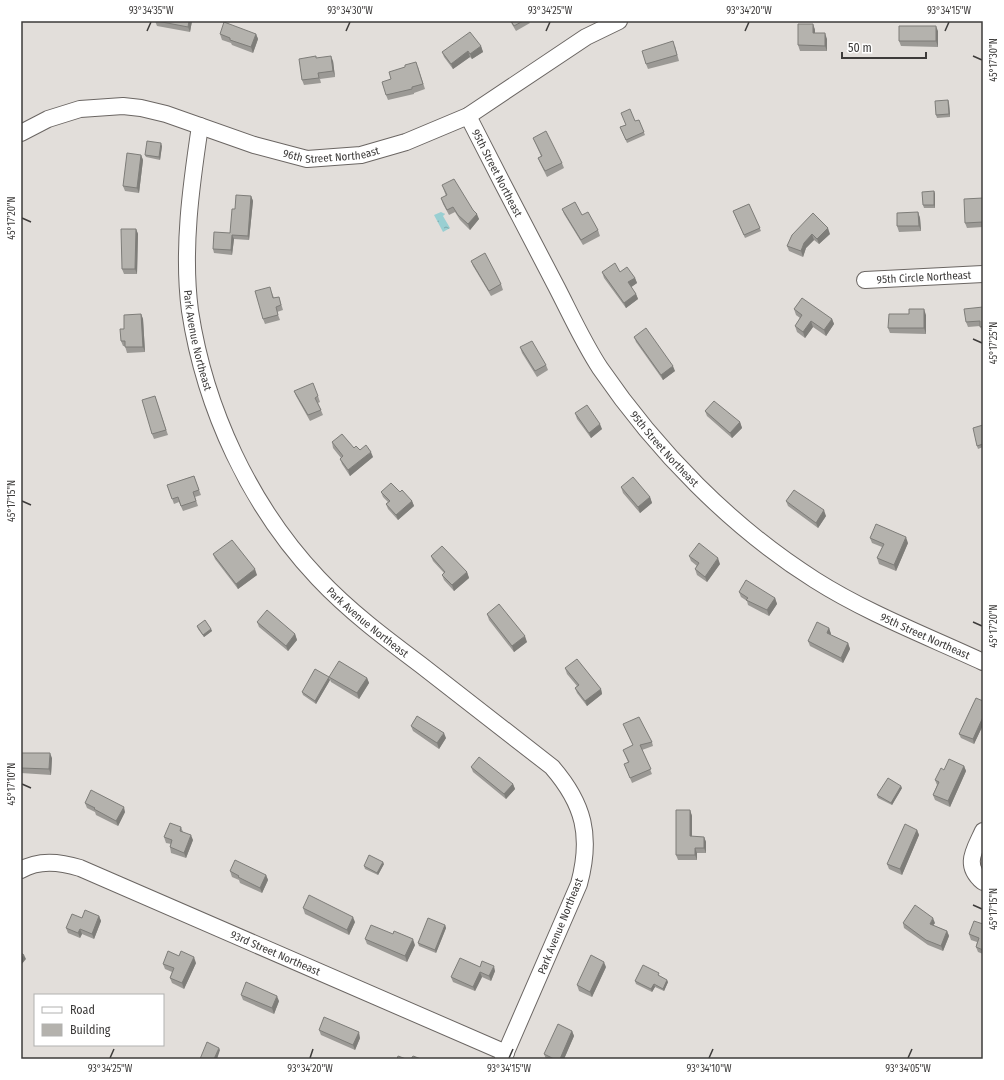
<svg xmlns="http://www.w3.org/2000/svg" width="1004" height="1080" font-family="'Fira Sans Condensed',sans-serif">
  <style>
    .water { fill: url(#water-ripples) }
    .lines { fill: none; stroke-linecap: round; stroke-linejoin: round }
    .minor-casing { stroke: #6b6663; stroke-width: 18 }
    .minor { stroke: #fff; stroke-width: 16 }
    .wall { fill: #9b9995 }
    .shaded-wall { fill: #7e7d79 }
    .building { fill: #b4b2ad; stroke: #7e7d79 }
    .ticks { fill: none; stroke: #3d3b3a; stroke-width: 1.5 }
    .labels { text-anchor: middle; stroke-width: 3; stroke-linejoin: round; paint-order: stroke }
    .street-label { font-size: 11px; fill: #3d3b3a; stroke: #fff }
    .neatline { fill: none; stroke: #3d3b3a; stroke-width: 1.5 }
    .ticks-label { font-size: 10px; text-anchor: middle; fill: #3d3b3a }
  </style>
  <defs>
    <pattern id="water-ripples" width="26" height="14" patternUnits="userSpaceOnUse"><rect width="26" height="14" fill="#99cfd2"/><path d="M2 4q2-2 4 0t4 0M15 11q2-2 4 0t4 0" fill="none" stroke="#7ea9ab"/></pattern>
  </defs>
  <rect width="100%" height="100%" fill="#e2deda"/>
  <!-- water -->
  <path class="water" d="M441 212 445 214 443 216 450 228 443 232 434 215Z"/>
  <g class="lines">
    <!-- minor casing -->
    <g class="minor-casing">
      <g id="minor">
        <path id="s1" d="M468 116C497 173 526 229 556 286 570 313 583 342 600 368 656 450 731 527 815 580 867 613 927 636 983 662"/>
        <path id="s2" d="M200 126C191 186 182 250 190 311 205 409 250 506 318 578 349 611 385 638 421 665 464 699 508 733 552 767 584 804 592 836 579 884L503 1059"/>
        <path id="s3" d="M21 133 48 119 80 109 123 106 141 108 166 114 254 145 307 159 361 155 406 142 468 116 586 37 619 21"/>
        <path id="s4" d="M865 280 983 274"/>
        <path d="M983 831C974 851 963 865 983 882"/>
        <path id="s5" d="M21 870C39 859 61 862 80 868L506 1053"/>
      </g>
    </g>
    <!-- minor -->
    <use href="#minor" class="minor"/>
  </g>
  <!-- wall -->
  <path class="wall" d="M155 21H192L190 32 157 26Z
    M510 21H529L530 23 516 31Z
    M813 24 815 30V33L827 39V51H800L798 45Z
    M938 31V47L901 46 899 41Z
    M220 34H256L258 39 253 53 232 45 231 43 222 40Z
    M481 46 483 52 472 59 470 57 453 69 444 57 442 52Z
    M675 46 679 61 648 69 646 64Z
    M316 58 333 61 335 77 320 79 321 83 304 85 302 80Z
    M418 67 425 89 414 93V94L388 100 386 95 391 79Z
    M948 100 949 103 950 117 937 118 936 115Z
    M639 120 645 135 627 143 620 127Z
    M533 138 562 163 564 168 547 177 540 163 538 158 541 156Z
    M162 146 160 160 146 157 145 155Z
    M141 155 143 160 139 193 125 191 123 186Z
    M442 185 473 210 479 219 470 230 460 220 455 212 449 215 443 204 441 198 446 196Z
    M934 191 935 194V208H924L923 205Z
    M251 196 253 201 249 240 234 239 232 255 214 253 213 249 230 233Z
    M983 198V227L967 228 965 223Z
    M749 204 761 231 745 238 733 211Z
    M562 209 582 215 598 230 600 236 583 245 564 214Z
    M918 212 920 218 921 231 899 232 897 226Z
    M136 229 138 234 137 274H124L122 269Z
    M830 234 819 244 814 240 806 248 803 257 789 251 787 246 792 235Z
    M471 261 501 284 503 290 491 296 473 266Z
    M602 272H620L635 278 637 283 631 287 636 294 638 299 626 308 604 278Z
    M272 293 274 298 279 297 283 310 277 312 280 320 265 324 263 319Z
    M983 307V331H982L980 326 968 327 966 322Z
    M794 309 832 319 834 324 826 336 813 327 805 338 797 332 795 326 800 318 796 315Z
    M141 314 143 319 145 352 127 353 125 346H123L121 341 124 329Z
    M926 315V334L890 333 888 328Z
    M634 337 675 371 663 380 636 342Z
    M520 347 546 365 548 370 537 377 522 353Z
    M294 391 318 396 320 402 318 403 323 415 310 421 296 396Z
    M155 396 168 435 154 439 152 434Z
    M705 411 740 422 742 428 732 438 707 416Z
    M575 413 602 429 591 438 577 419Z
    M983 425V447L978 449 977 446Z
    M332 442 360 450 373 457 350 476 342 464 340 459 341 458 333 448Z
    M194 476 201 495 195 497 198 506 183 511 179 502 174 504 167 485Z
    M621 487 650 497 652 503 640 513 623 493Z
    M381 492H400L412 501 414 506 398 520 388 509 386 504 388 502 383 497Z
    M786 501 826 516 818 528 788 506Z
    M870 538 908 543 896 571 879 564 877 558 882 547 872 543Z
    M213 554 257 575 238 589 215 559Z
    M431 556 467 572 469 578 454 591 444 580 442 575 444 573 433 561Z
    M689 556 720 564 707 582 697 575 695 569 697 566 691 561Z
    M739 592 775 598 777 604 769 616 748 605 747 601 741 597Z
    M487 614 527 642 514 652 489 620Z
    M257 622 295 634 297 640 288 651 259 627Z
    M197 626 211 629 212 631 204 637 198 629Z
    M829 628 831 634V635L848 643 850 649 843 663 810 646 808 641Z
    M565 668 601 689 602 694 587 706 577 693 575 688 577 686 567 674Z
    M329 677 367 678 369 683 359 699 331 682Z
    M330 680 316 704 303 695 302 692Z
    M983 701V725L974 744 961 738 959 734Z
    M623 724 652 742 653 746 642 750 652 774 632 783 626 768 628 762 623 750 633 745Z
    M411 726 446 738 439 749 413 731Z
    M21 753 52 758 51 775 21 773Z
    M964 766 966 771 950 807 935 800 933 795 937 785 935 780 944 770Z
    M471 767 513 784 515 789 506 799 473 772Z
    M902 788 892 805 878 798 877 795Z
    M85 803 125 812 118 826 96 815 95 812 87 808Z
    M690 810 692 816V837H704L706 842V853H697V860H678L676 855Z
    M181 827 183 832 193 840 186 858 171 853 170 847 171 844 166 843 164 837Z
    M917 830 919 835 902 875 889 869 887 864Z
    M384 864 378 875 365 869 364 866Z
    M230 871 266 875 268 880 262 893 240 883 239 880 232 877Z
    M303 908 355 922 349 935 305 914Z
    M99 916 101 921 94 939 82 934 80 938 68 933 66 928 82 918Z
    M903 923H935L933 925 947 931 949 936 943 951 928 945 904 928Z
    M983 924V954L978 952 976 947 977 942 971 940 969 934Z
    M445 925 446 928 436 953 419 946 418 943Z
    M365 939 415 945 407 962 367 944Z
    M196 963 184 989 172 983 170 978 172 972 165 969 163 964Z
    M480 967 495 971 491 981 482 977 475 991 453 982 451 977Z
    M606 967 592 997 579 991 577 985Z
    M660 976 668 982 664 991 655 987 652 992 636 984 635 981Z
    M241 995 279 1001 274 1014 243 1000Z
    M319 1030 360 1038 355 1050 321 1035Z
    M572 1031 574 1036 564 1059H546L544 1054Z"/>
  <!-- shaded-wall -->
  <path class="shaded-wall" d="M189 21H192L190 32 188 27Z
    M813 24 815 30V39L813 33Z
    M936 26 938 31V47L936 41Z
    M825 33 827 39V51L825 46Z
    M256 34 258 39 253 53 251 47Z
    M481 46 483 52 472 59 470 54Z
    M468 51 470 57 453 69 451 64Z
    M331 56 333 61 335 77 333 71Z
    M948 100 949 103 950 117 949 114Z
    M161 143 162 146 160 160 159 157Z
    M141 155 143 160 139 193 137 188Z
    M934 191 935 194V208L934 205Z
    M251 196 253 201 249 240 248 236Z
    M918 212 920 218 921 231 919 226Z
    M477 214 479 219 470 230 468 224Z
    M828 228 830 234 819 244 817 239Z
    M136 229 138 234 137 274 135 269Z
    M812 234 814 240 806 248 803 257 801 251 804 243Z
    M232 235 234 239 232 255 231 250Z
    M635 278 637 283 630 288 628 282Z
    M636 294 638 299 626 308 624 303Z
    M924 309 926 315V334L924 328Z
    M141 314 143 319 145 352 143 347Z
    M832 319 834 324 826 336 824 330Z
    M811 321 813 327 805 338 803 332Z
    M673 366 675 371 663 380 661 375Z
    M740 422 742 428 732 438 730 433Z
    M600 424 602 429 591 438 589 433Z
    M371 452 373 457 350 476 348 470Z
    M650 497 652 503 640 513 638 507Z
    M412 501 414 506 398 520 396 515Z
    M824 510 826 516 818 528 816 523Z
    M906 537 908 543 896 571 894 565Z
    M718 558 720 564 707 582 705 577Z
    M255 569 257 575 238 589 236 584Z
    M467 572 469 578 454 591 452 585Z
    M775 598 777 604 769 616 767 610Z
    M829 628 831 634 829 638 827 633Z
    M211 629 212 631 204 637 203 635Z
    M295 634 297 640 288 651 286 646Z
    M525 636 527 642 514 652 512 646Z
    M848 643 850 649 843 663 841 658Z
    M329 677 330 680 316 704 315 701Z
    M367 678 369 683 359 699 357 693Z
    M601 689 602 694 587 706 585 701Z
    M983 717V725L974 744 973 739Z
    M444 733 446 738 439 749 437 743Z
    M50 753 52 758 51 775 49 769Z
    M964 766 966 771 950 807 948 801Z
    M513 784 515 789 506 799 504 794Z
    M901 786 902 788 892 805 891 803Z
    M124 807 125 812 118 826 116 821Z
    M690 810 692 816V842L690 836Z
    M917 830 919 835 902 875 900 869Z
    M191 835 193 840 186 858 184 853Z
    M704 837 706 842V853L704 848Z
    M695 848 697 853V860L695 855Z
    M383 862 384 864 378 875 377 873Z
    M266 875 268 880 262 893 260 888Z
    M99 916 101 921 94 939 92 934Z
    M353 917 355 922 349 935 347 930Z
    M933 918 935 923 931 928 930 924Z
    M445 925 446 928 436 953 435 950Z
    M80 929 82 934 80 938 78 933Z
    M947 931 949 936 943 951 941 946Z
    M413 939 415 945 407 962 405 956Z
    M24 955 26 959 21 965V959Z
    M194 957 196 963 184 989 182 983Z
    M604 962 606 967 592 997 590 992Z
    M494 966 495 971 491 981 489 976Z
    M480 972 482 977 475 991 473 987Z
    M667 980 668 982 664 991 663 989Z
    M654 984 655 987 652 992 651 989Z
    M277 996 279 1001 274 1014 272 1008Z
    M572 1031 574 1036 564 1059H560Z
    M359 1032 360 1038 355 1050 353 1045Z
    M219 1048 220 1050 217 1059H214Z"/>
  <!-- building -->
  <path class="building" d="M157 21H189L188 27Z
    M511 21H523L514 26Z
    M224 22 256 34 251 47 230 40V38L220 34Z
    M798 24H813V33H825V46L798 45Z
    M899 26H936V41H899Z
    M470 32 481 46 470 54 468 51 451 64 442 52Z
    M673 41 677 55 646 64 642 51Z
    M316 56V58L331 56 333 71 318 73 319 78 302 80 299 59Z
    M416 62 423 84 412 87V89L386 95 382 82 391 79 389 72 405 67V65Z
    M948 100 949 114 936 115 935 101Z
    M630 109 635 121 639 120 644 132 626 140 620 127 626 125 621 113Z
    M546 131 562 163 545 171 538 158 542 156 533 138Z
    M147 141 161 143 159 157 145 155Z
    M127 153 141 155 137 188 123 186Z
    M454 179 473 210 477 214 468 224 458 215 453 207 447 210 441 198 447 195 442 185Z
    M934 191V205H923L922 192Z
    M236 195 251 196 248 236 232 235 231 250 213 249 214 232 230 233 232 209H235Z
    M983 198V222L965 223 964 199Z
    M575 202 582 215 588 212 598 230 581 240 562 209Z
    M749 204 760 228 744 235 733 211Z
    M918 212 919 226H897V213Z
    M813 213 828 228 817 239 812 234 804 243 801 251 787 246 792 235Z
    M121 229H136L135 269H122Z
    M485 253 495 272 501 284 489 291 471 261Z
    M615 263 620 272 627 267 635 278 628 282 636 294 624 303 602 272Z
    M270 287 273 298 279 297 281 305 276 307 278 315 263 319 255 291Z
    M802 298 832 319 824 330 811 321 803 332 795 326 802 315 794 309Z
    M983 307V326L980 327V321L966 322 964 309Z
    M909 309H924V328H888L889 314H909Z
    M141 314 143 347H125V341H121L120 329H124V315Z
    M646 328 673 366 661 375 634 337Z
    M532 341 546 365 535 371 520 347Z
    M313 383 318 396 315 398 321 410 308 415 294 391Z
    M155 396 166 430 152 434 142 400Z
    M714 401 740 422 730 433 705 411Z
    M587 405 600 424 589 433 575 413Z
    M983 425V444L977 446 973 428Z
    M342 434 354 448 356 446 360 450 366 445 371 452 348 470 340 459 343 456 332 442Z
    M194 476 199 490 193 492 196 501 181 506 178 497 172 499 167 485Z
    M633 477 650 497 638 507 621 487Z
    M391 483 400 492 402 490 412 501 396 515 386 504 390 501 381 492Z
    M794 490 824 510 816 523 786 501Z
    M876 524 906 537 894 565 877 558 884 544 870 538Z
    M232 540 255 569 236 584 213 554Z
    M699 543 718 558 705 577 695 569 699 563 689 556Z
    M442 546 467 572 452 585 442 575 445 572 431 556Z
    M746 580 775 598 767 610 746 600 748 598 739 592Z
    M499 604 525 636 512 646 487 614Z
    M267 610 295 634 286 646 257 622Z
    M205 620 211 629 203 635 197 626Z
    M817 622 829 628 827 633 848 643 841 658 808 641Z
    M577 659 601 689 585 701 575 688 579 685 565 668Z
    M339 661 367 678 357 693 329 677Z
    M315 669 329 677 315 701 302 692Z
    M976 698 983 701V717L973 739 959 734Z
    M417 716 444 733 437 743 411 726Z
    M639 717 652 742 640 745 651 769 630 778 624 764 629 762 623 750 633 745 623 724Z
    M21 753H50L49 769 21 768Z
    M479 757 513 784 504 794 471 767Z
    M949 759 964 766 948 801 933 795 939 782 935 780 941 768 944 770Z
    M888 778 901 786 891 803 877 795Z
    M91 790 124 807 116 821 94 809 95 808 85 803Z
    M676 810H690V836L704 837V848H695V855H676Z
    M170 823 181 827 180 831 191 835 184 853 170 847 172 840 164 837Z
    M905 824 917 830 900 869 887 864Z
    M369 855 383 862 377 873 364 866Z
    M235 860 266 875 260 888 238 877 239 876 230 871Z
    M309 895 353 917 347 930 303 908Z
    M915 905 933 918 930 924 947 931 941 946 926 940 903 923Z
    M85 910 99 916 92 934 80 929 78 933 66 928 72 914 82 918Z
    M428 918 445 925 435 950 418 943Z
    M974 921 983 924V950L976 947 979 938 969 934Z
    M371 925 393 934 394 931 413 939 405 956 365 939Z
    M168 951 179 956 181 951 194 957 182 983 170 978 174 968 163 964Z
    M21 953 24 955 21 959Z
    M591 955 604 962 590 992 577 985Z
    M460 958 480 967 482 961 494 966 489 976 480 972 473 987 451 977Z
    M643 965 659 973 658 975 667 980 663 989 654 984 651 989 635 981Z
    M246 982 277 996 272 1008 241 995Z
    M324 1017 359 1032 353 1045 319 1030Z
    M558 1024 572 1031 560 1059H554L544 1054Z
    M207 1042 219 1048 214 1059H200Z
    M398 1056 406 1059H397Z
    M413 1056 421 1059H411Z"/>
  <!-- ticks -->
  <path class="ticks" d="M147 31 151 22M346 31 350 22M546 31 550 22M745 31 749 22M945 31 949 22M973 56 982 60M22 218 31 222M973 339 982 343M22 501 31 505M973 622 982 626M22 784 31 788M973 905 982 909M110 1058 114 1049M310 1058 313 1049M509 1058 513 1049M709 1058 713 1049M908 1058 912 1049"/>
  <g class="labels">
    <!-- street labels -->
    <g class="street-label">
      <text dy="4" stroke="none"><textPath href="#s3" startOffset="323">96th Street Northeast</textPath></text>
      <text dy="4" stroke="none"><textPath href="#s1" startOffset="64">95th Street Northeast</textPath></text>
      <text dy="4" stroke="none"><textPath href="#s4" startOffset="59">95th Circle Northeast</textPath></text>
      <text dy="4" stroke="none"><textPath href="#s2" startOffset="216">Park Avenue Northeast</textPath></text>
      <text dy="4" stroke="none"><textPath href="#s1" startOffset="388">95th Street Northeast</textPath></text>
      <text dy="4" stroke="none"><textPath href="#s2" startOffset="553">Park Avenue Northeast</textPath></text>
      <text dy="4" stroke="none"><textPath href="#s1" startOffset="712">95th Street Northeast</textPath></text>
      <text transform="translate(560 926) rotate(-68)" y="4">Park Avenue Northeast</text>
      <text dy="4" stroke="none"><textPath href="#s5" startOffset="274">93rd Street Northeast</textPath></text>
    </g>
  </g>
  <!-- border -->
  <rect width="1004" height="1080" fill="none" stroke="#ffffff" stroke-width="44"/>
  <!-- legend -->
  <rect x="34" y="994" width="130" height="52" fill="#ffffff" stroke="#b1b1b0"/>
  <rect x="42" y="1007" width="20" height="6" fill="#ffffff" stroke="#b1b1b0"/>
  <text x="70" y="1014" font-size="12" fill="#3d3b3a">Road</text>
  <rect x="42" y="1024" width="20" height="12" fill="#b4b2ad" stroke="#b1b1b0"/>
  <text x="70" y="1034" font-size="12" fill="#3d3b3a">Building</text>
  <!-- scale -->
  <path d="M842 52v6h84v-6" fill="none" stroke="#3d3b3a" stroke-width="2"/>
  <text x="848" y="52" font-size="12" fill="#3d3b3a" stroke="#ffffff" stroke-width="3" paint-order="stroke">50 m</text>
  <rect x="22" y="22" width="960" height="1036" class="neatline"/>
  <g class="ticks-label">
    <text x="151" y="14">93°34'35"W</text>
    <text x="350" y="14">93°34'30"W</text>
    <text x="550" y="14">93°34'25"W</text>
    <text x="749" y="14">93°34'20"W</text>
    <text x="949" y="14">93°34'15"W</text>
    <text transform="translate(993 60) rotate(-90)" y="4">45°17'30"N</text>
    <text transform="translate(11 218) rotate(-90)" y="4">45°17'20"N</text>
    <text transform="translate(993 343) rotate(-90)" y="4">45°17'25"N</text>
    <text transform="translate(11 501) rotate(-90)" y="4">45°17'15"N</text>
    <text transform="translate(993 626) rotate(-90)" y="4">45°17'20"N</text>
    <text transform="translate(11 784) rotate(-90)" y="4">45°17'10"N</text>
    <text transform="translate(993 909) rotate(-90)" y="4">45°17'15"N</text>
    <text x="110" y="1072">93°34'25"W</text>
    <text x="310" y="1072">93°34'20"W</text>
    <text x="509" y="1072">93°34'15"W</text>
    <text x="709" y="1072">93°34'10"W</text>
    <text x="908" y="1072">93°34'05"W</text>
  </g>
</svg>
